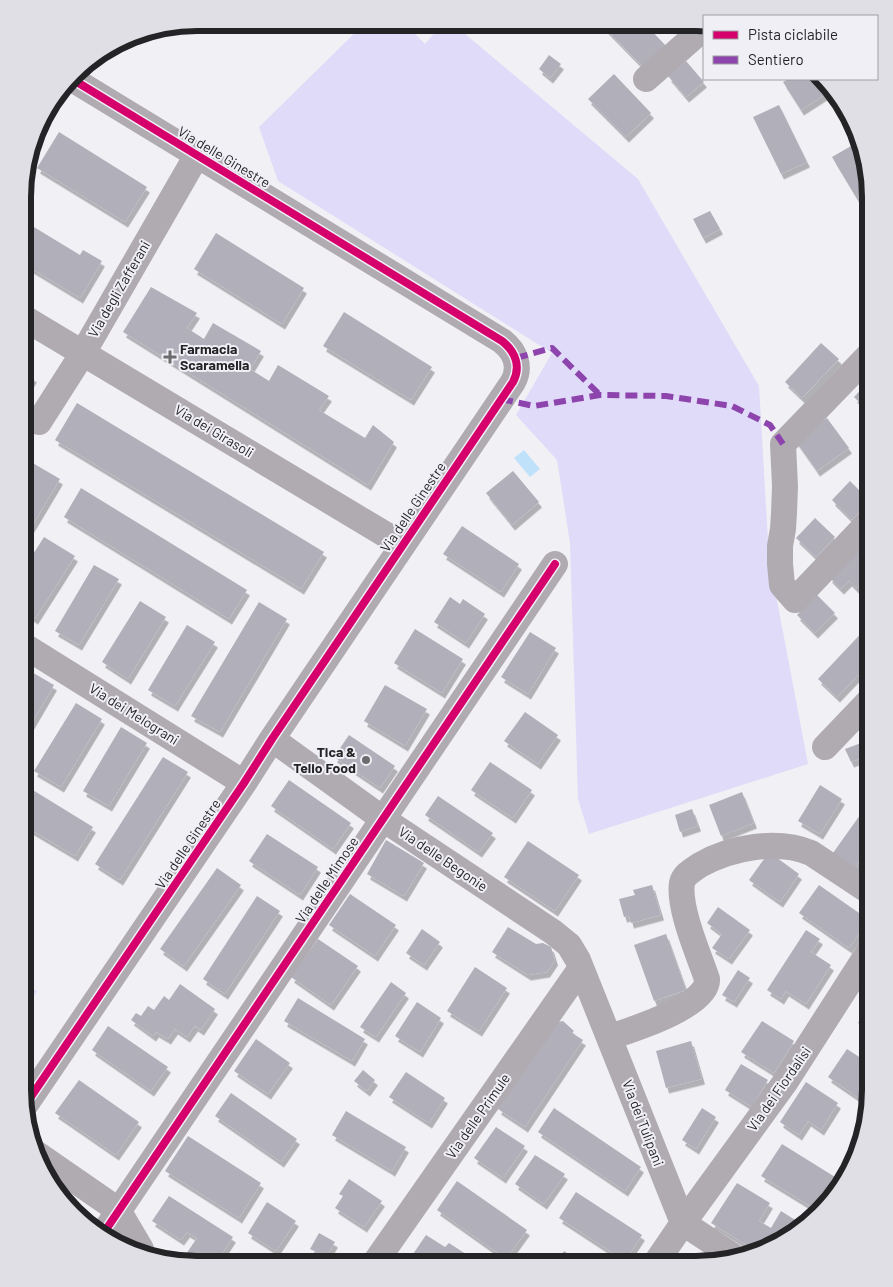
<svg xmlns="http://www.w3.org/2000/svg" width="893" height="1287" font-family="Barlow,sans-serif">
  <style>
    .green { fill: #dfdbf8 }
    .water { fill: #bfe1fa }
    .building { fill: #b1afba; filter: url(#shadow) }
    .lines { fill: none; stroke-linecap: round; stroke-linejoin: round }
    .minor { stroke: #b0abb1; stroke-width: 26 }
    .quiet { stroke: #8e44ad; stroke-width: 6; stroke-dasharray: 12 6; stroke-linecap: butt }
    .cycleway-casing { stroke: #f0eff6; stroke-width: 11 }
    .cycleway { stroke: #d6006c; stroke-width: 8 }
    .poi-dot { fill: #6c6b6e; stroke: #f0eff6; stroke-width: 2 }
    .labels { text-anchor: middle; stroke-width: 4; stroke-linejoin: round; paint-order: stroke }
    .street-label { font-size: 14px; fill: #242426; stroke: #f0eff6 }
    .poi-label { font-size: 14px; font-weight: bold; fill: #242426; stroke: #f0eff6; text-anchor: start }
    .rim { fill: none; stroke: #242426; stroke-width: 6 }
  </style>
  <defs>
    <filter id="shadow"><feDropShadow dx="3" dy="5.5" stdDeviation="0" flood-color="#0004"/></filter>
  </defs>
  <rect width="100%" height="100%" fill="#f1f0f5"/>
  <!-- green -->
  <path class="green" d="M365 23H404L425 44 443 23H452L638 179 759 386 769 558 808 764 589 834 578 799 570 543 557 460 516 415 552 353 278 181 259 127Z
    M23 983 37 991 23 1014Z"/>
  <!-- water -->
  <path class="water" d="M524 450 540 469 530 477 514 458Z"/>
  <!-- building -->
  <path class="building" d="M607 24H645L668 48 646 70 604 27Z
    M549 55 561 64 550 78 539 69Z
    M686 61 704 82 686 97 668 76Z
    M614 74 651 113 626 137 588 99Z
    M789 79H819L829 92 801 110 783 82Z
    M779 105 807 162 781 174 753 117Z
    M59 132 147 187 125 222 37 168Z
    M858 142 870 197V208L865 212 832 157Z
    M710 211 720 229 703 238 693 219Z
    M24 221 80 255 83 250 102 261 80 298 24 264Z
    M216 233 304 288 282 324 194 269Z
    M151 287 197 313 187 328 204 339 213 323 261 351 250 369 269 381 278 365 329 396 319 410 365 438 373 425 394 442 368 485 123 332Z
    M344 312 432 367 411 400 323 346Z
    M821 343 839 359 802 398 785 382Z
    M24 371 34 377 24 393Z
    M870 380V413L854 397Z
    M77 403 324 552 301 589 55 440Z
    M827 418 849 448 817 471 795 440Z
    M870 450V471L860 461Z
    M31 462 60 479 23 541 24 475Z
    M513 471 539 502 512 525 486 493Z
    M850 481 870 501 852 520 832 500Z
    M81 488 247 590 229 619 64 517Z
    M815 518 835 537 816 557 796 538Z
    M462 526 519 564 501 592 443 554Z
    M44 537 75 556 35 619 23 611V570Z
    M870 538V575L856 588 849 581 841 589 829 577Z
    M94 565 119 579 79 645 55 631Z
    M817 595 835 613 815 633 797 615Z
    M450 597 460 604 463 599 485 614 466 643 434 622Z
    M140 601 166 617 128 679 102 662Z
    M259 602 287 619 220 732 191 716Z
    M870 624V674L864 681 858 675 837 697 818 679Z
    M187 625 215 642 175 706 148 690Z
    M415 629 463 659 442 693 394 663Z
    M530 632 556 648 528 694 501 677Z
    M30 671 54 685 23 738V683Z
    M385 685 427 709 405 746 364 721Z
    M76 703 102 719 61 787 34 771Z
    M525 712 558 735 538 764 504 741Z
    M121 727 147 743 109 806 83 791Z
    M349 735 395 766 380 788 334 757Z
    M869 740 870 744V755L851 762 845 749Z
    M163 757 188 772 120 880 95 864Z
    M490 762 532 790 513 818 471 790Z
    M289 780 351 823 333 849 271 806Z
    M23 784 93 827 75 856 23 825Z
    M820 785 842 799 820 834 798 821Z
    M742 792 754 823 721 836 709 805Z
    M438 796 493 833 479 852 425 815Z
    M692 809 698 826 680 832 675 815Z
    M860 815 870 822V846L855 868 833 853Z
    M267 834 318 867 300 895 249 861Z
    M386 840 424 863 404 896 367 874Z
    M528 841 579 875 555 911 504 877Z
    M769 852 799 874 780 902 749 880Z
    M217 868 241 885 184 966 160 949Z
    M652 885 661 915 631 923 629 916 624 917 619 899 635 895 633 890Z
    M819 885 869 920 849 948 799 913Z
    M350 894 396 925 375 956 329 925Z
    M257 896 280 911 225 994 203 979Z
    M718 907 750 930 729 959 712 948 722 934 707 923Z
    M508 927 536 944 543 943 551 947 555 960 547 972 528 975 492 952Z
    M422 929 440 942 424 965 406 953Z
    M806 930 820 939 811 952 831 965 806 1004 786 991 781 999 767 990Z
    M666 934 686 990 654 1001 634 945Z
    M318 939 358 966 331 1005 291 977Z
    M475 967 507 988 479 1031 447 1011Z
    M738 970 750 978 734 1002 722 995Z
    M391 982 406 993 376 1037 360 1027Z
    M180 984 215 1009 201 1030 195 1026 187 1037 175 1029 168 1039 156 1032 153 1036 131 1020 136 1013 141 1016 148 1006 154 1010 164 996 169 1000Z
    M298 998 365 1039 352 1061 284 1021Z
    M417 1002 441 1018 420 1052 395 1036Z
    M870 1005V1030L858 1023Z
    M563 1021 574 1031 572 1033 583 1040 525 1127 498 1109 557 1022Z
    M762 1021 794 1041 774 1073 741 1052Z
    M108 1026 168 1067 151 1091 92 1050Z
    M256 1039 290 1063 268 1094 234 1071Z
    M691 1041 702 1079 666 1088 656 1051Z
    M847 1049 870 1064V1101L869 1105 828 1077Z
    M741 1064 768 1080 752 1107 725 1090Z
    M363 1070 375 1080 367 1091 354 1081Z
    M406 1072 445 1098 429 1123 389 1097Z
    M79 1080 139 1122 116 1155 55 1113Z
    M806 1082 838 1103 821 1130 808 1121 799 1135 780 1122Z
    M231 1093 297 1139 281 1162 215 1116Z
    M554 1108 641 1167 625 1191 538 1132Z
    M702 1108 716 1117 696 1149 682 1140Z
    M346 1111 406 1147 392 1171 332 1135Z
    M496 1127 525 1146 503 1178 474 1158Z
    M188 1136 261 1183 239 1218 165 1171Z
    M782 1144 835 1177 815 1209 761 1176Z
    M535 1155 565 1174 544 1204 515 1184Z
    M349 1179 382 1201 364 1227 335 1208 343 1196 339 1194Z
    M457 1181 527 1230 506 1259 437 1210Z
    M737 1183 770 1203 759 1221 771 1228 781 1211 800 1223 773 1247 756 1251 711 1223Z
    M576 1192 642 1235 625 1261 559 1218Z
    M169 1196 233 1237 216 1263H193L184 1257 197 1238 187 1232 181 1240 152 1221Z
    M267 1202 296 1221 276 1251 248 1233Z
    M319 1233 335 1242 326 1257 310 1249Z
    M426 1235 445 1247 449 1243 472 1258 469 1264H414L409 1260Z
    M564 1251 584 1264H555Z"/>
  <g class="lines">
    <!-- minor -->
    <path class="minor" d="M646 79 704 28
      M24 318 403 545
      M39 422 83 353 197 155
      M870 521 795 600 782 585 780 564V546L783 529 784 513 785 486 783 444 870 354
      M23 645 244 783
      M272 739 383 819 553 932 569 945 578 960 683 1223 733 1256
      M825 747 870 700
      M610 1037C631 1030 709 1006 707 979 699 955 678 908 682 883 684 874 693 870 700 865 732 847 777 839 811 853L870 892
      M26 1104 244 783 272 739 513 382C521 367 516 352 502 341L72 79
      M37 1154 118 1210 141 1249
      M103 1234 555 564
      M374 1264 581 968
      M655 1264 683 1223 786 1081 870 950"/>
    <!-- quiet -->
    <path class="quiet" d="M516 358 552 348 600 395
      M501 399 534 406 600 395 666 396 732 406 770 425 783 444"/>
    <!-- cycleway casing -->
    <g class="cycleway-casing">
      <path id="cycleway" d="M26 1104 244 783 272 739 513 382C521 367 516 352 502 341L72 79
        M103 1234 555 564"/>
    </g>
    <!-- cycleway -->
    <use href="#cycleway" class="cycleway"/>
  </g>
  <!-- markers -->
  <g class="poi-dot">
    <path d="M167.5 349.5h5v5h5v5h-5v5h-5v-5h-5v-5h5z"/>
    <circle cx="366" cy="760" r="5"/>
  </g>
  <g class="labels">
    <!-- street labels -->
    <g class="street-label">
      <text transform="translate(224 157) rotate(31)" y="5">Via delle Ginestre</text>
      <text transform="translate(119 289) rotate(-60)" y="5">Via degli Zafferani</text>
      <text transform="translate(214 431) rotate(31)" y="5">Via dei Girasoli</text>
      <text transform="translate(413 507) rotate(-56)" y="5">Via delle Ginestre</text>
      <text transform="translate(134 714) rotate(32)" y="5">Via dei Melograni</text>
      <text transform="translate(188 844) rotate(-56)" y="5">Via delle Ginestre</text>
      <text transform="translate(443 859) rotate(34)" y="5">Via delle Begonie</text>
      <text transform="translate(327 880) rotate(-56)" y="5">Via delle Mimose</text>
      <text transform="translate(779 1089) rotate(-55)" y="5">Via dei Fiordalisi</text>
      <text transform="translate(478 1116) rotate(-55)" y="5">Via delle Primule</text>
      <text transform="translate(643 1123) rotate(69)" y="5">Via dei Tulipani</text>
    </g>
    <!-- poi labels -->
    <g class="poi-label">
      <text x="180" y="354">Farmacia<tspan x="180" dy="16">Scaramella</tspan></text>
      <text x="356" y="757" text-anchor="end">Tica &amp;<tspan x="356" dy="16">Telio Food</tspan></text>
    </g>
  </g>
  <!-- crop -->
  <path d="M0 0H893V1287H0ZM197 31H696A166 166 0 0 1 862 197V1090A166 166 0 0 1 696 1256H197A166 166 0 0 1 31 1090V197A166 166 0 0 1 197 31Z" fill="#e0dfe5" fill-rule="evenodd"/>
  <path class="rim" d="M197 31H696A166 166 0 0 1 862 197V1090A166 166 0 0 1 696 1256H197A166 166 0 0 1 31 1090V197A166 166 0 0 1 197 31Z"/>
  <!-- legend -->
  <rect x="703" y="15" width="175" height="65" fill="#f0eff6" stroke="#9e9ea3"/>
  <rect x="713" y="31" width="25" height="8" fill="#d6006c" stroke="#9e9ea3"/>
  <text x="748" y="40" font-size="15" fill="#242426">Pista ciclabile</text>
  <rect x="713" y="56" width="25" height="8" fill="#8e44ad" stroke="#9e9ea3"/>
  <text x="748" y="65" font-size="15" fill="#242426">Sentiero</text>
</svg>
